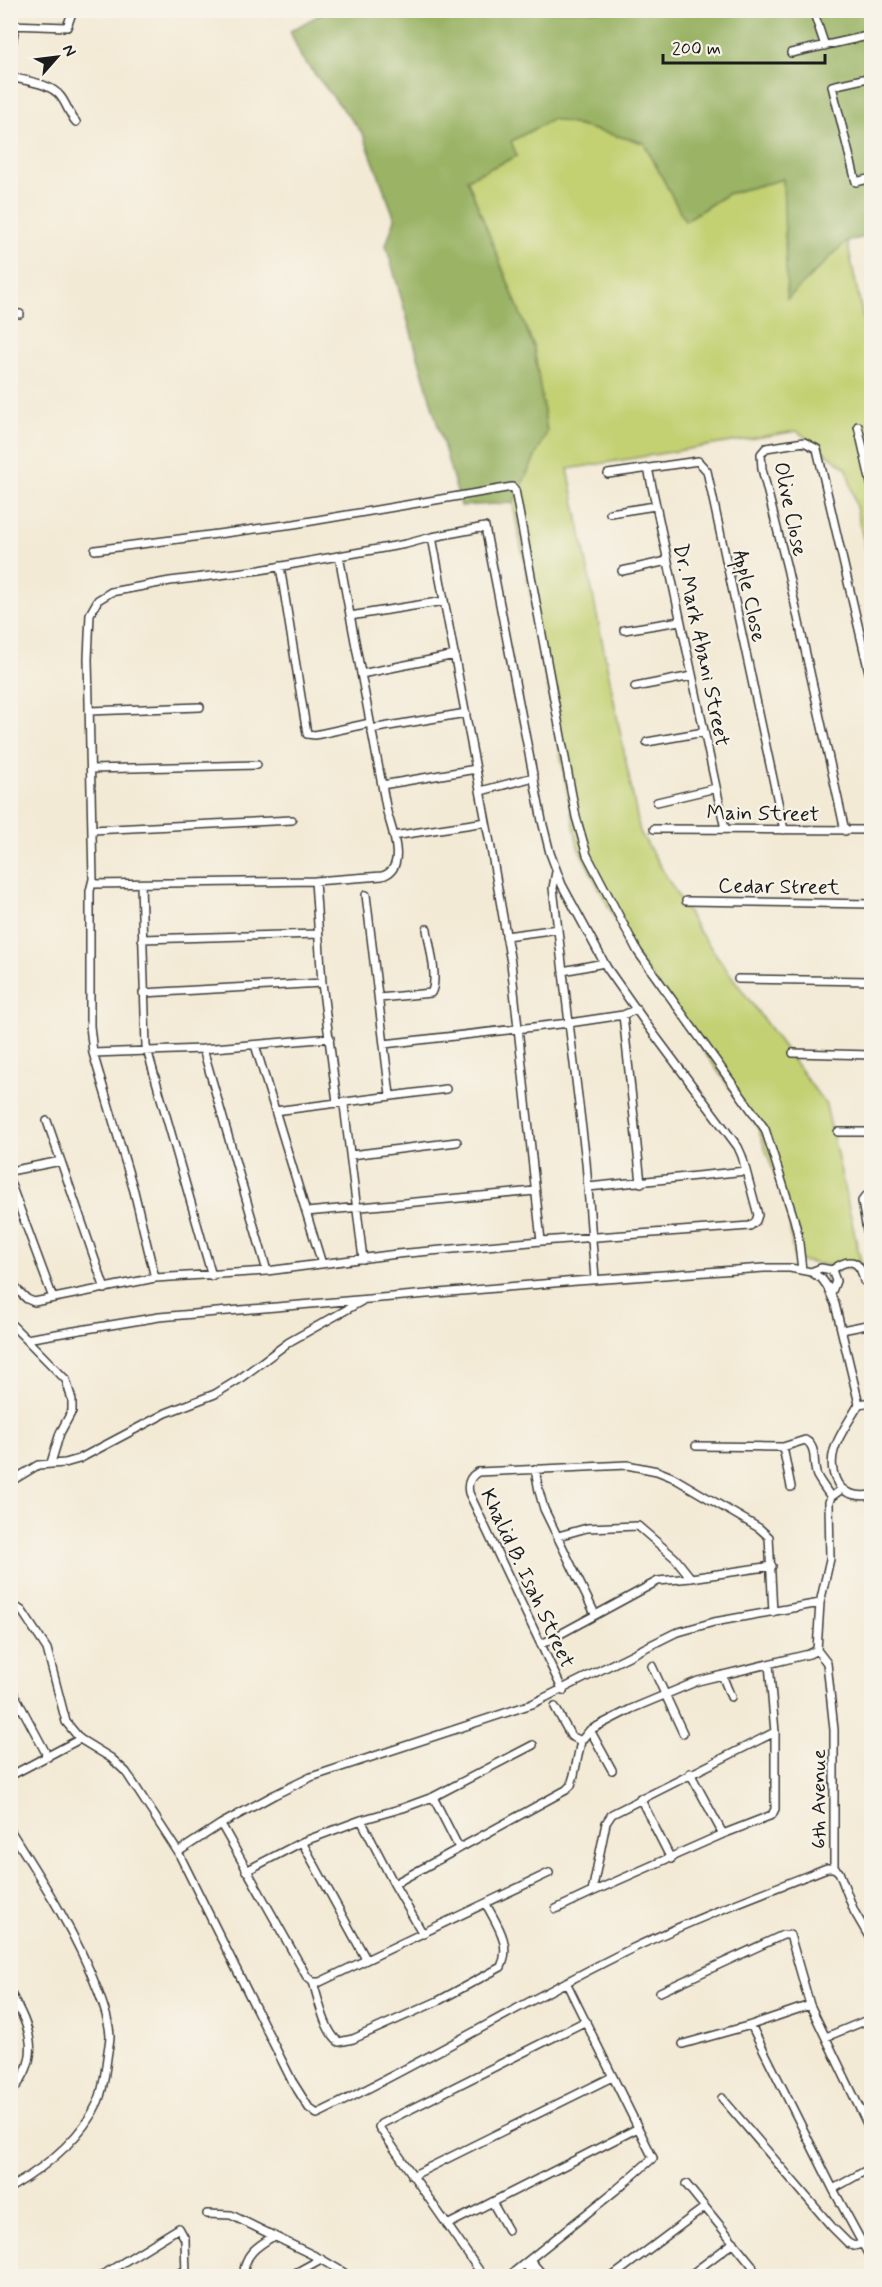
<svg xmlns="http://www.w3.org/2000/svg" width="882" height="2287" font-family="Mynerve,sans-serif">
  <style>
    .green { fill: #c3d173; stroke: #707648; stroke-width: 1.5 }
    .forest { fill: #9ab365; stroke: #5b6840; stroke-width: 1.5 }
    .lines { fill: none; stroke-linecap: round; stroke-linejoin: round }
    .minor-casing { stroke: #3c3b38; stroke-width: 10 }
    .minor { stroke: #fff; stroke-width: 7 }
    .labels { text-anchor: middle; stroke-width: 4.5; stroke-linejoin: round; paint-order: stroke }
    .street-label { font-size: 21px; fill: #1c1c1c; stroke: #f7f3e8 }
  </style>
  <rect width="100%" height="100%" fill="#f7f3e8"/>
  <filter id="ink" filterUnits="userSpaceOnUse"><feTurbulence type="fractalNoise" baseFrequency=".0167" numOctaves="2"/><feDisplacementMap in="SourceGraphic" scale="12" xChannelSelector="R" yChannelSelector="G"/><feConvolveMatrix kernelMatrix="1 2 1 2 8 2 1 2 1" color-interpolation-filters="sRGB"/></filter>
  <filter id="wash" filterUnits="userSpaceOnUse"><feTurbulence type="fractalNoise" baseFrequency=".008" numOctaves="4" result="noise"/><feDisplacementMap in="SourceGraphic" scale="24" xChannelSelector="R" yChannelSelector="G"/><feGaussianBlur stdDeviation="1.35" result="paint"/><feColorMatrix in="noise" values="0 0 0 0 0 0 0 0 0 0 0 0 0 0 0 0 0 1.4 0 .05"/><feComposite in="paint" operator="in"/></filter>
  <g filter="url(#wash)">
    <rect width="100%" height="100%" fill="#f3ead5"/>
    <!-- green -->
    <path class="green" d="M553 119 644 143 685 221 727 194 784 179 788 298 847 241 871 355V571L847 469 797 431 568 469 640 832 698 930 826 1105 863 1271 794 1260 788 1211 757 1126 629 946 578 847 513 503 547 432 534 348 467 179 516 156 511 141Z"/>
    <!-- forest -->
    <path class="forest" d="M328 10 871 11V236L847 241 787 299 783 179 727 194 685 221 644 143 553 119 511 141 517 156 467 179 534 348 547 432 513 503 461 506 386 245 395 219 363 134 301 57 290 31Z"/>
  </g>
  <g filter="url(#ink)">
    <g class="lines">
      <!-- minor casing -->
      <g class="minor-casing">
        <path id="minor" d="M813 10 825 46
          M10 25 67 27 73 10
          M791 53 872 35
          M10 56 15 26
          M10 77C26 81 51 83 61 97 67 105 69 114 76 122
          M872 77 832 86 856 182 872 178
          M10 313 20 314
          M858 426 872 488
          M648 468 725 829
          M608 474 698 461 707 471 784 830
          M610 513 655 506
          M95 550 294 524 512 487 515 490 576 817 587 855 638 952 765 1129 794 1219 798 1235 802 1270
          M280 566 307 734 315 735 370 723
          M622 571 667 561
          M350 616 444 601
          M624 630 680 621
          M361 674 455 655
          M635 687 692 676
          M89 711 200 707
          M371 729 466 713
          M647 742 704 732
          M91 769 257 765
          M382 785 476 769
          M481 791 534 777
          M657 802 716 788
          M654 829 872 830
          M92 830 292 820
          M845 831 787 568 762 469 761 454 766 448 804 442 817 449 872 685
          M393 836 486 822
          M556 872 553 888 569 1023 623 1015 637 1009
          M315 881 322 983 337 1102 344 1105 363 1259
          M92 884 315 881 382 876C408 869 392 830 387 812L339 556
          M141 884 146 1046 212 1276
          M366 895 390 1095
          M686 901 872 904
          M506 936 558 929
          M142 939 318 934
          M563 971 604 963
          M738 979 872 981
          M143 993 322 983
          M379 998 431 993C439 980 429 945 427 929
          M623 1015 641 1183
          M384 1044 569 1023 586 1162 595 1279
          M255 1045 322 1264
          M203 1049 267 1271
          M93 1053 203 1049 330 1038
          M793 1053 872 1055
          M275 1111 446 1089
          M47 1121 105 1289
          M838 1132H872
          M351 1155 457 1142
          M10 1171 61 1161
          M10 1182 53 1298
          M588 1187 746 1171
          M306 1212 535 1191
          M871 1255 862 1201 866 1196H872
          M832 1270C849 1257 860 1259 864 1281
          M811 1272 821 1268 832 1270
          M155 1278 134 1191 93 1053 90 1026V891L93 879 88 659 90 614 98 600 111 592 170 581 260 570 406 544 432 537 490 843 511 963 541 1241
          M10 1283 27 1299 34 1302 155 1278 267 1271 397 1254 541 1241 750 1226 756 1221 758 1215 742 1156 738 1147 645 1022 607 968 562 885 550 853 542 821 485 527 432 537
          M831 1294 836 1281 832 1270
          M10 1323 26 1339 159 1317 577 1281 764 1268H790L811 1272 822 1279 827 1286 835 1304 859 1404C845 1429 821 1455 838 1484 845 1495 859 1497 872 1495
          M842 1330 872 1324
          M26 1339 66 1380 72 1400V1411L60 1433 51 1463
          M859 1404 872 1402
          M696 1446 783 1447 805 1440C818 1446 812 1465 817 1476 821 1483 826 1490 831 1497
          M783 1447 791 1487
          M535 1469 539 1491 544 1509 595 1614
          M10 1482 38 1465 65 1463 79 1459 166 1413 215 1394 238 1380 289 1342 362 1301
          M558 1536 587 1528 638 1526 675 1558 691 1578
          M10 1603 22 1611 47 1649 66 1722 80 1739 111 1758 126 1772 178 1852 292 2081 309 2108 317 2114C423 2063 523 2002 629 1950 694 1919 760 1894 827 1868H834
          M542 1644 658 1581 691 1578 772 1566
          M817 1650 827 1663 834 1730V1868L839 1872 854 1911 872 1942
          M769 1664 775 1732V1809L772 1815 723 1834 592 1892 606 1823 612 1814 775 1732
          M652 1666 683 1733
          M722 1675 731 1697
          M10 1686 48 1757
          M563 1691 469 1493C467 1484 469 1477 478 1472L627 1465 657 1471 672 1477 759 1528 769 1537 773 1612
          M555 1707 571 1736 581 1741
          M10 1713 21 1707
          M590 1730 612 1770
          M690 1773 723 1834
          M10 1776 80 1739
          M433 1797 459 1848
          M640 1798 671 1859
          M361 1820 394 1884 423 1934
          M221 1824 307 1977 313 1982H320L549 1873
          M10 1830C43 1882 76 1933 98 1991 103 2004 109 2020 110 2035 110 2042 108 2050 107 2058 105 2072 104 2088 98 2102 81 2139 44 2168 10 2188
          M302 1842 366 1959
          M178 1852 221 1824 274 1795 311 1777 532 1704 675 1633 714 1622 820 1603 830 1559 829 1502 831 1497 842 1489
          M246 1871 302 1842 361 1820 403 1808 433 1797 533 1745
          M394 1884 566 1790 571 1785 574 1775 581 1741 590 1730 631 1709 698 1681 809 1654 817 1650 820 1603
          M556 1909 592 1892
          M313 1982C318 1998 325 2033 339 2042L353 2039 438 2001 501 1967C512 1944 497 1925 486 1904
          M10 1992C31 2029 43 2058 10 2094
          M660 1992 783 1935H790L810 2005 872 2134
          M751 2025 833 2189 872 2261
          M826 2037 872 2018
          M683 2044 751 2025 810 2005
          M722 2098 832 2227 848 2243 854 2246 862 2244
          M412 2176 612 2077
          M686 2184 752 2265 755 2276
          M833 2189 872 2167
          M492 2202 508 2230
          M207 2214 231 2215 321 2259 343 2272 347 2276
          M447 2225 638 2128
          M530 2260 544 2276
          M525 2264 535 2276
          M101 2276 179 2228 185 2239 186 2276
          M174 2276 185 2270
          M244 2276C243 2255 257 2246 274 2236
          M290 2276 321 2259
          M483 2276 379 2127 381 2124 586 2021
          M509 2276 616 2190 653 2158 566 1982
          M613 2276 705 2207
          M689 2276 734 2242"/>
      </g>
      <!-- minor -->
      <use href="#minor" class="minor"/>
    </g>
  </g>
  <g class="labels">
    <!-- street labels -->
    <g class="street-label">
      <text transform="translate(791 509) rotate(78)" y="7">Olive Close</text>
      <text transform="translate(750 596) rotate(78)" y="7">Apple Close</text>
      <text transform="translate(702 645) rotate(78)" y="7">Dr. Mark Abani Street</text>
      <text transform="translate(763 813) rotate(1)" y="7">Main Street</text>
      <text transform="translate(779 886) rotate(1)" y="7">Cedar Street</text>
      <text transform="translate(528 1578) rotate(65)" y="7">Khalid B. Isah Street</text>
      <text transform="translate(818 1799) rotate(-90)" y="7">6th Avenue</text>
    </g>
  </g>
  <!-- margin -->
  <rect width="882" height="2287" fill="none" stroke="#f7f3e8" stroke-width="36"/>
  <!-- north arrow -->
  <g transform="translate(57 57) rotate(62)" stroke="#f7f3e8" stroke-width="4.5" paint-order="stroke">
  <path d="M0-4.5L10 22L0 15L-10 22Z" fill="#1c1c1c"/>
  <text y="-9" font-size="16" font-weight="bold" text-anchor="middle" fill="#1c1c1c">N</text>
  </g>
  <!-- scale -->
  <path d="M663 54v9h162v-9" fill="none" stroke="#1c1c1c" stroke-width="3"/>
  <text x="672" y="54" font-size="18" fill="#1c1c1c" stroke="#f7f3e8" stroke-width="4.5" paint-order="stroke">200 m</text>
</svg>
